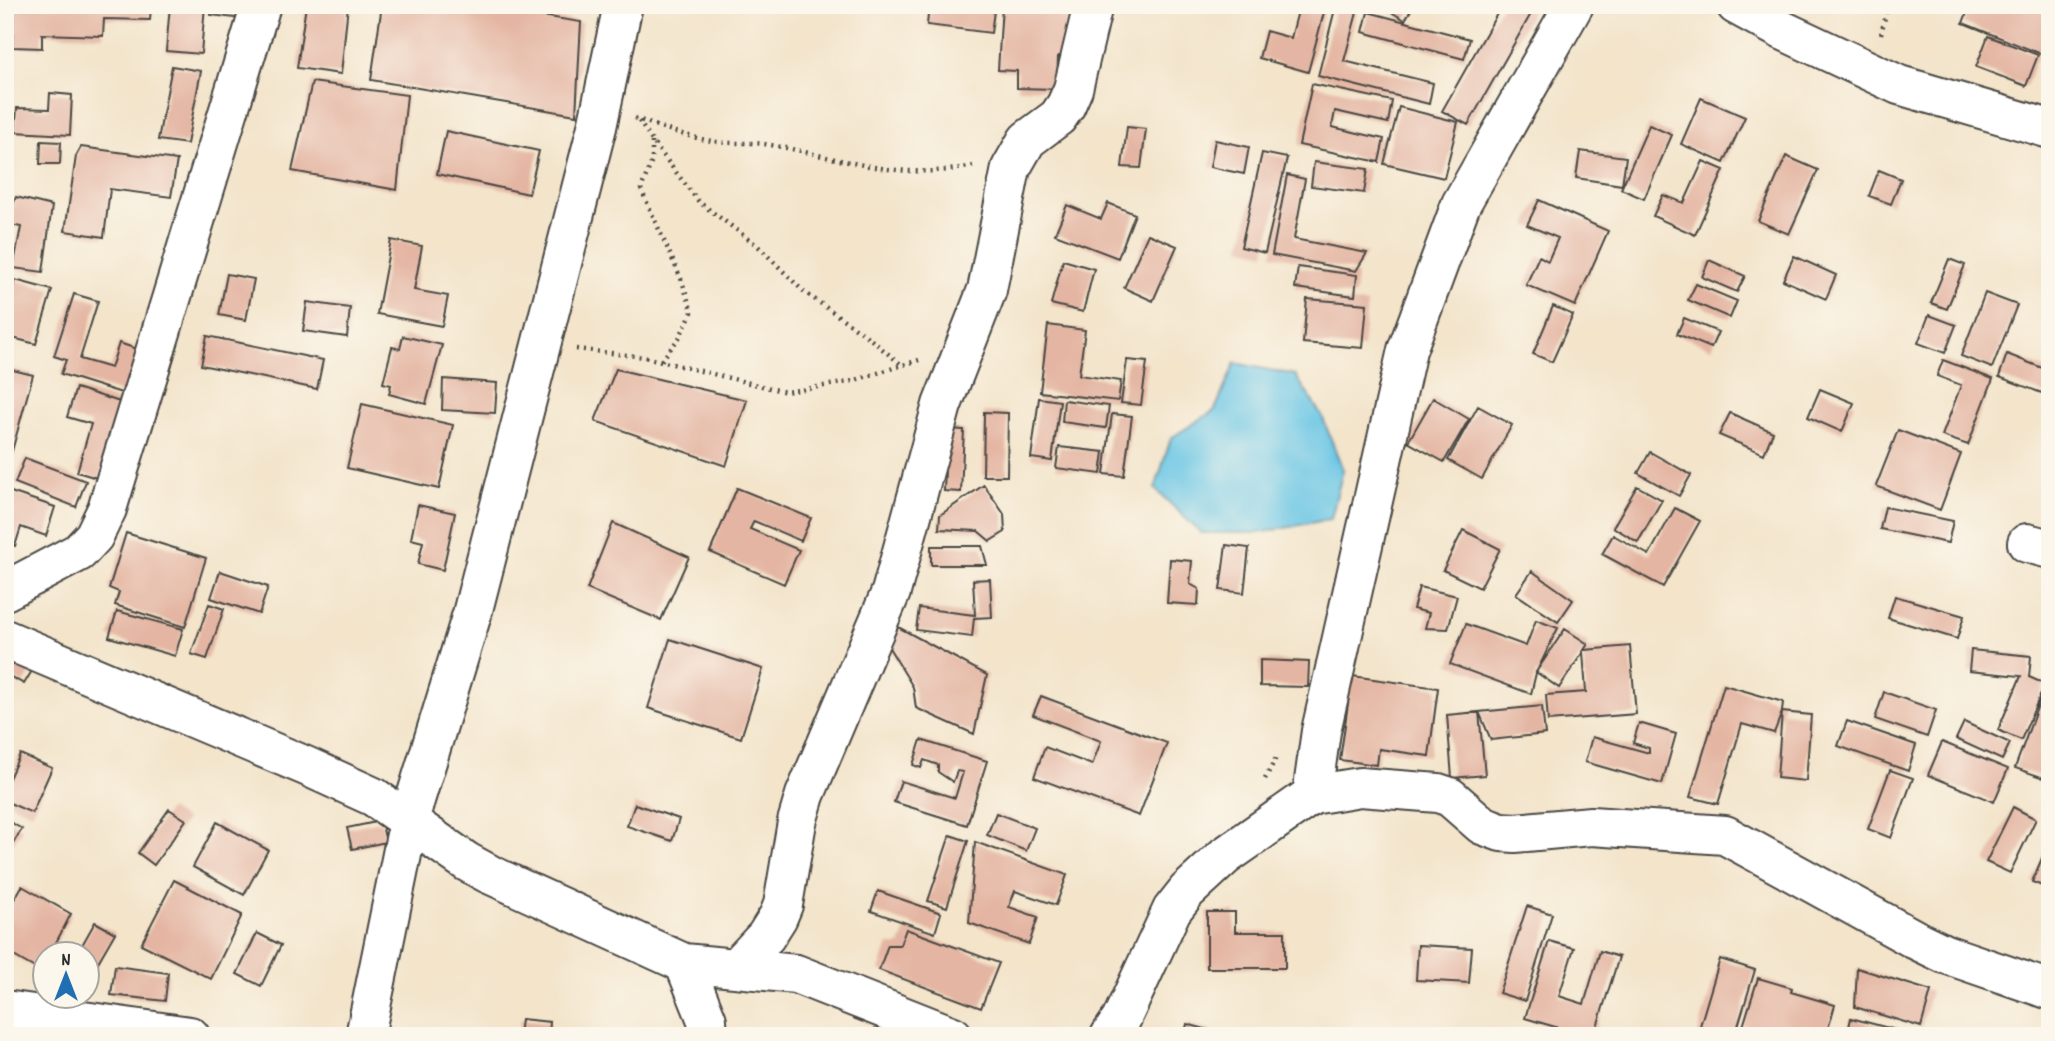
<svg xmlns="http://www.w3.org/2000/svg" width="2055" height="1041" font-family="Dekko,sans-serif">
  <style>
    .water { fill: #66c4e4; stroke: #487888; stroke-width: 2 }
    .building { fill: #e4b5a2 }
    .lines { fill: none; stroke-linecap: round; stroke-linejoin: round }
    .minor-casing { stroke: #494743; stroke-width: 42 }
    .path { stroke: #494743; stroke-width: 4.5; stroke-dasharray: 2 5; stroke-linecap: butt }
    .minor { stroke: #fff; stroke-width: 38 }
  </style>
  <rect width="100%" height="100%" fill="#fbf7ec"/>
  <filter id="ink" filterUnits="userSpaceOnUse"><feTurbulence type="fractalNoise" baseFrequency=".0143" numOctaves="2"/><feDisplacementMap in="SourceGraphic" scale="14" xChannelSelector="R" yChannelSelector="G"/><feConvolveMatrix kernelMatrix="1 2 1 2 8 2 1 2 1" color-interpolation-filters="sRGB"/></filter>
  <filter id="wash" filterUnits="userSpaceOnUse"><feTurbulence type="fractalNoise" baseFrequency=".00686" numOctaves="4" result="noise"/><feDisplacementMap in="SourceGraphic" scale="28" xChannelSelector="R" yChannelSelector="G"/><feGaussianBlur stdDeviation="1.57" result="paint"/><feColorMatrix in="noise" values="0 0 0 0 0 0 0 0 0 0 0 0 0 0 0 0 0 1.4 0 .05"/><feComposite in="paint" operator="in"/></filter>
  <g filter="url(#wash)">
    <rect width="100%" height="100%" fill="#f3e4ca"/>
    <!-- water -->
    <path class="water" d="M1235 363 1295 375 1322 416 1343 470 1331 519 1259 533H1201L1155 489 1171 438 1215 410Z"/>
    <g id="blocks">
      <!-- building -->
      <path class="building" d="M5 5H11L7 41H5Z
        M14 5 64 7 151 6 150 20 104 19 103 36 42 34V48L12 47Z
        M170 5H205L201 54 166 51Z
        M213 5H245L242 19 211 15Z
        M306 5H348L341 74 297 68Z
        M382 5H471L581 22 576 115 371 80Z
        M929 5 994 11 991 33 927 25Z
        M1002 5H1073L1070 57 1058 56 1057 89 1017 88V71L998 70Z
        M1294 5H1326L1308 72 1259 58 1266 31 1291 38 1298 11 1293 10Z
        M1336 5H1359L1344 61 1433 83 1429 104 1318 76Z
        M1379 5H1414L1405 20Z
        M1502 5H1536L1468 125 1442 111Z
        M1970 5H2050V41L2044 55 1963 23Z
        M1368 12 1470 39 1464 59 1363 32Z
        M1988 36 2038 55 2026 86 1976 67Z
        M172 66 201 71 187 144 158 140Z
        M312 82 407 95 397 190 292 171Z
        M1312 84 1392 101 1388 123 1335 111 1332 127 1384 139 1379 162 1299 145Z
        M50 93 72 95 70 135 15 132 17 108 49 109Z
        M1701 98 1745 117 1724 163 1681 144Z
        M1399 107 1458 122 1444 178 1384 164Z
        M1649 125 1672 135 1644 199 1621 189Z
        M1127 127 1146 129 1141 168 1122 167Z
        M446 131 539 151 529 194 437 174Z
        M1215 140 1249 147 1244 174 1210 167Z
        M41 141 61 142 60 164H40Z
        M81 147 177 160 171 197 110 189 104 237 65 231 76 156Z
        M1580 151 1626 157 1622 185 1576 178Z
        M1262 153 1287 158 1265 253 1241 247Z
        M1786 156 1818 170 1789 234 1758 221Z
        M1703 161 1724 170 1695 235 1653 216 1663 195 1684 203Z
        M1314 162 1368 169 1364 193 1311 186Z
        M1879 170 1901 179 1891 204 1869 196Z
        M1287 175 1305 179 1294 239 1367 253 1356 271 1272 255Z
        M16 197 52 206 43 272 13 268 21 227 6 224Z
        M1539 200 1608 231 1575 306 1526 285 1539 256 1548 261 1558 238 1527 225Z
        M1108 203 1135 214 1118 258 1055 234 1067 205 1101 219Z
        M1148 234 1177 246 1153 301 1124 288Z
        M391 240 422 246 414 290 448 296 442 326 377 314Z
        M1794 256 1836 275 1826 299 1783 280Z
        M1949 259 1965 265 1947 309 1931 303Z
        M1063 260 1094 269 1083 312 1051 304Z
        M1709 260 1745 276 1737 292 1702 277Z
        M1298 267 1357 275 1355 296 1295 288Z
        M227 274 254 279 246 320 219 315Z
        M15 280 52 290 36 344 5 336 8 323 5 322V289L12 291Z
        M1696 284 1737 301 1730 318 1688 300Z
        M1985 293 2017 305 1992 368 1961 356Z
        M74 294 98 301 80 359 111 368 119 343 143 351 128 395 61 374 66 360 54 356Z
        M1307 299 1367 304 1363 348 1303 343Z
        M307 302 350 308 347 337 303 331Z
        M1553 306 1573 315 1552 362 1533 354Z
        M1929 315 1956 325 1945 353 1918 343Z
        M1684 318 1718 332 1711 348 1677 334Z
        M1048 325 1085 330 1079 375 1121 381 1118 401 1040 392Z
        M207 336 323 360 317 389 201 365Z
        M403 336 442 345 426 404 389 394 391 385 383 383 392 347 400 349Z
        M2007 354 2050 371V396L1999 377Z
        M1127 360 1147 362 1141 405 1121 403Z
        M1943 360 1993 379 1968 445 1942 436 1961 385 1937 376Z
        M5 368 33 375 10 458 5 457Z
        M616 369 747 400 726 466 595 421Z
        M443 379 497 383 495 413 442 410Z
        M76 388 123 403 100 479 77 472 91 424 67 417Z
        M1820 389 1854 403 1842 432 1808 417Z
        M1039 398 1060 401 1052 461 1031 458Z
        M1433 398 1469 419 1444 462 1408 442Z
        M1064 400 1109 406 1106 428 1062 422Z
        M362 404 453 425 439 489 347 468Z
        M1478 406 1512 425 1482 479 1448 460Z
        M984 412 1008 413 1007 476H983Z
        M1730 413 1773 432 1764 454 1719 435Z
        M1112 414 1132 416 1124 476 1104 474Z
        M947 429 964 430 961 492 944 491Z
        M1898 430 1961 454 1940 510 1876 486Z
        M1059 447 1104 452 1101 474 1056 468Z
        M1650 452 1691 475 1679 496 1638 473Z
        M25 458 86 481 76 507 15 483Z
        M984 485 1004 514 1005 532 990 541 978 531 939 529 940 515Z
        M1637 486 1662 500 1638 542 1613 527Z
        M737 488 811 518 801 541 754 521 750 529 799 550 784 584 710 552Z
        M8 491 55 507 46 536 21 527 15 546 5 543V497Z
        M418 505 455 513 443 570 418 564 423 542 411 539Z
        M1885 507 1953 521 1948 543 1880 529Z
        M1675 508 1700 521 1663 587 1602 554 1613 535 1649 555Z
        M613 523 689 557 661 620 587 589Z
        M1463 530 1500 549 1480 588 1443 570Z
        M126 533 206 558 185 627 115 605 119 592 109 588Z
        M1226 545 1249 548 1244 593 1220 590Z
        M931 546H982L987 565H931Z
        M1170 559 1192 561 1190 584 1199 589 1198 605 1167 603Z
        M220 571 268 587 259 614 211 598Z
        M1532 571 1573 600 1558 622 1516 594Z
        M990 579 992 617 974 618 972 637 916 630 919 608 975 615 973 580Z
        M1419 587 1457 596 1448 629 1425 628 1429 613 1413 609Z
        M1895 596 1964 616 1957 639 1888 618Z
        M209 604 224 609 207 659 191 654Z
        M117 611 183 629 175 656 109 637Z
        M1536 620 1558 628 1536 673 1531 694 1450 664 1466 624 1526 646Z
        M898 627 987 675 974 734 916 708 913 687 888 646Z
        M1565 629 1588 644 1584 650 1630 646 1636 714 1548 721 1546 695 1586 692 1583 652 1559 688 1536 672Z
        M670 639 763 669 741 738 648 708Z
        M5 646 36 664 24 684 5 674Z
        M1971 650 2031 656 2029 677 2045 684 2021 740 1998 730 2021 676 1969 671Z
        M1260 660 1309 662 1308 687 1260 686Z
        M1352 676 1438 688 1429 756 1379 749 1377 765 1340 760Z
        M1724 685 1783 702 1782 712 1811 715 1806 781 1777 778 1782 712 1774 733 1742 724 1718 804 1690 797Z
        M1884 692 1936 710 1927 737 1875 719Z
        M2042 694 2050 697V780L2015 768Z
        M1041 696 1167 743 1139 816 1034 777 1045 747 1092 765 1101 741 1033 715Z
        M1542 706 1545 734 1491 740 1479 712 1485 775 1452 778 1447 715Z
        M1847 721 1916 745 1908 771 1838 746Z
        M1964 722 2010 743 2002 760 1956 739Z
        M1639 723 1676 734 1662 784 1585 762 1592 737 1649 753V748L1633 743Z
        M921 740 987 761 967 825 894 802 901 781 955 798 963 772 957 771 953 782 938 772V765L924 760 921 768 913 765Z
        M1942 742 2008 769 1994 802 1928 775Z
        M20 754 52 768 32 813 5 801V787Z
        M1890 770 1913 778 1891 838 1868 829Z
        M635 804 679 819 672 841 627 826Z
        M2013 807 2036 819 2010 873 1986 862Z
        M169 809 186 820 154 865 138 853Z
        M996 813 1035 828 1026 851 987 835Z
        M5 819 22 829 5 856Z
        M381 821 386 842 352 849 347 828Z
        M217 822 268 850 244 895 193 867Z
        M950 835 968 841 947 907 928 901Z
        M2050 839V889L2032 882Z
        M975 842 1067 875 1056 905 1015 891 1009 907 1038 917 1029 944 969 923Z
        M174 880 242 915 211 979 141 944Z
        M22 886 71 914 50 954H46V961L40 971 5 951V916Z
        M878 891 941 913 935 933 871 911Z
        M1527 906 1552 914 1525 1001 1499 993Z
        M1207 912H1235V932H1285V968H1207Z
        M95 922 115 933 90 976 88 974V954H77Z
        M906 929 999 963 981 1008 879 970 888 945H900Z
        M257 933 281 945 261 986 237 974Z
        M1549 941 1574 948 1559 996 1584 1004 1600 951 1619 957 1594 1036H1586L1525 1018Z
        M1418 945 1472 948 1469 983 1416 980Z
        M1720 959 1755 970 1735 1036H1697Z
        M115 966 168 973 165 1001 111 995Z
        M1857 968 1931 991 1921 1027 1855 1007Z
        M1758 978 1792 988 1791 992 1835 1005 1826 1036H1740Z
        M1851 1018 1915 1035V1036H1847Z
        M521 1019 550 1022 549 1036H519Z
        M1187 1024 1226 1035V1036H1184Z"/>
    </g>
  </g>
  <g filter="url(#ink)">
    <use href="#blocks" fill-opacity="0" stroke="#494743" stroke-width="2"/>
    <g class="lines">
      <!-- minor casing -->
      <g class="minor-casing">
        <path id="minor" d="M1736 5 1782 30 1899 85 2050 129
          M2027 543 2050 549
          M5 591 79 552 94 536 107 509 261 5
          M5 639 306 766 374 797 467 862 489 874 684 963 796 974 953 1036
          M1312 795 1321 731 1407 350 1461 204 1574 5
          M684 963 707 1020 708 1036
          M736 968 766 936 778 917 783 905 797 822 805 795 891 592 942 405 987 290 1011 168 1027 140 1058 117 1066 105 1073 89 1093 5
          M5 1010 190 1036
          M365 1036 409 820 472 614 597 127 623 5
          M1110 1036 1121 1020 1172 910 1187 891 1225 856 1312 795 1360 787 1438 793 1450 797 1482 825 1501 832 1515 833 1591 826 1725 835 1916 940 1945 954 2050 990"/>
      </g>
      <!-- path -->
      <path class="path" d="M1881 34 1888 5
        M635 118C659 127 687 137 712 141 732 145 752 141 771 145 843 158 898 182 973 166
        M639 121 652 141 699 202 758 246 803 291 864 334 902 365
        M652 142V161L641 189 682 281 692 312 679 338 661 361
        M576 349 644 357 786 392 849 382 919 360
        M1265 779 1277 756"/>
      <!-- minor -->
      <use href="#minor" class="minor"/>
    </g>
  </g>
  <!-- margin -->
  <rect width="2055" height="1041" fill="none" stroke="#fbf7ec" stroke-width="28"/>
  <!-- north arrow -->
  <g transform="translate(66 975)"><circle r="33" fill="#fbf7ec" stroke="#a8a59f" stroke-width="2"/>
  <path d="M0-5L12 26L0 18L-12 26Z" fill="#1f6fb2"/>
  <text y="-10" font-size="19" font-weight="bold" text-anchor="middle" fill="#2b2b2b">N</text>
  </g>
</svg>
